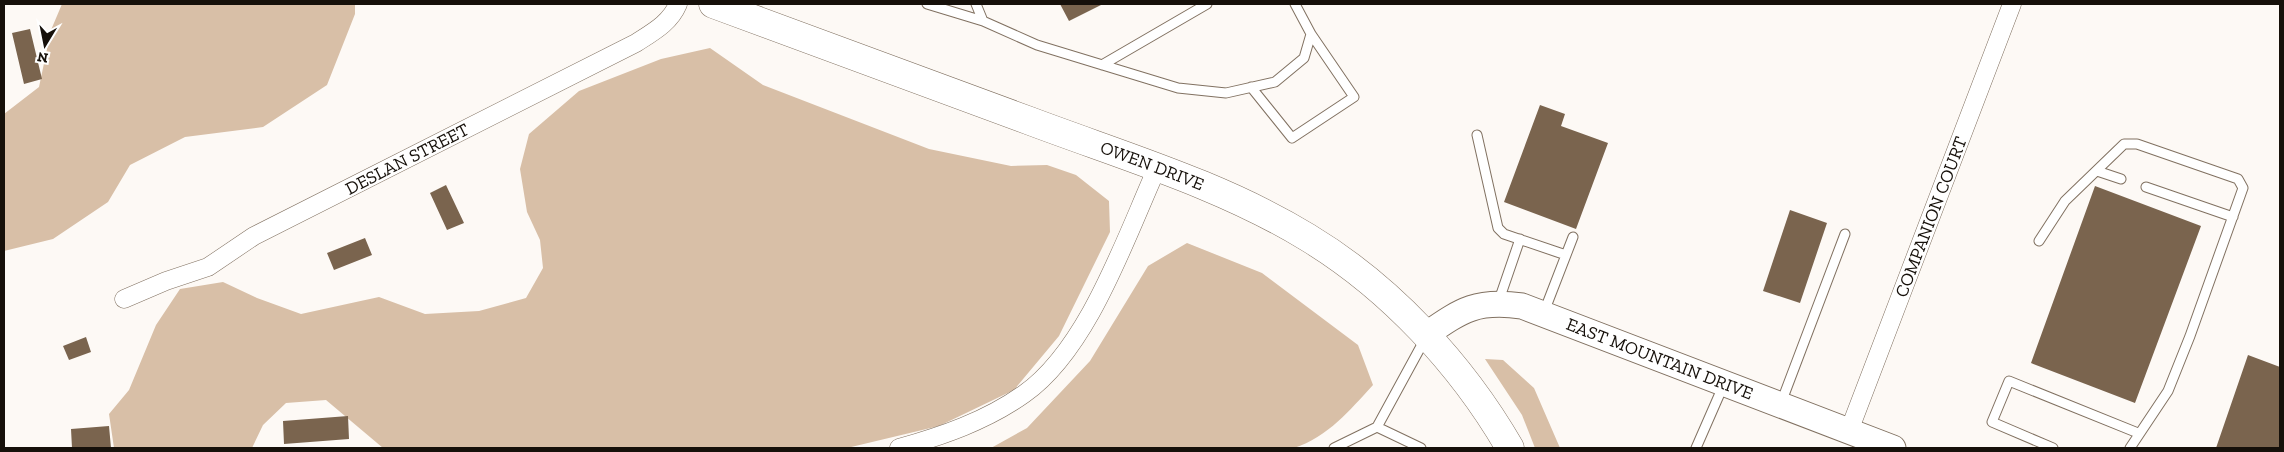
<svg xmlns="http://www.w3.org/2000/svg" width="2284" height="452" font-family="'Zilla Slab',serif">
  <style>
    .forest { fill: #d8bfa7 }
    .building { fill: #7a644e }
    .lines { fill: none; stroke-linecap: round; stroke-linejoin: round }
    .lane-casing { stroke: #817161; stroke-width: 11 }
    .street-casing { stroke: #817161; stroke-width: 19 }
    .secondary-casing { stroke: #817161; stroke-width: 27 }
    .primary-casing { stroke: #817161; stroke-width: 29 }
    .lane { stroke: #fff; stroke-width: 9 }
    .street { stroke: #fff; stroke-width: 18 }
    .secondary { stroke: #fff; stroke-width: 25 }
    .primary { stroke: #fff; stroke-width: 28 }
    .labels { text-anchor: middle; stroke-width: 4; stroke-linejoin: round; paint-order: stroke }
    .street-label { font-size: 18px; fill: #16100a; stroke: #fff }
  </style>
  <rect width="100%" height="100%" fill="#fdf9f5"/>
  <!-- forest -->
  <path class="forest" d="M62 4H355V14L327 85 263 127 185 137 130 165 108 202 53 239 4 251V114L39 87 51 30Z
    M710 48 763 85 929 149 1011 166 1047 165 1076 175 1109 201 1110 232 1059 336 1014 390 939 426 847 448H383L326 400 286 403 263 425 252 448H114L109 414 129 390 156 325 180 289 223 282 257 298 301 314 379 297 425 314 479 311 526 298 543 268 540 240 527 212 520 169 529 134 579 91 661 59Z
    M1187 243 1262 273 1358 345 1373 385C1350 410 1328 437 1294 448H991L1027 428 1090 361 1148 266Z
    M1485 359 1503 360 1534 388 1560 448H1535L1522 415Z"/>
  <!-- building -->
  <path class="building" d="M1060 4H1103L1069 21Z
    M30 29 42 79 24 84 12 33Z
    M1540 105 1565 114 1561 126 1608 143 1576 229 1504 202Z
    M446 185 464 223 447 230 430 193Z
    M2095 186 2201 226 2135 403 2031 363Z
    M1790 210 1827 223 1800 303 1763 291Z
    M365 238 372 255 334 270 327 253Z
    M86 337 91 352 69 360 63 346Z
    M2248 355 2280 367V448H2216Z
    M348 416 349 439 284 444 283 421Z
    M109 426 111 448H72L71 429Z"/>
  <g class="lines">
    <!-- lane casing -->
    <g class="lane-casing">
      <path id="lane" d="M927 4 983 21
        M976 4 983 21 1037 45 1178 88 1226 93 1275 82 1304 58 1311 34 1295 4
        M1102 65 1207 4
        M1251 87 1292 138 1354 97 1311 34
        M1477 135 1498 228 1504 234 1566 255
        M2097 171 2121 179
        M2146 187 2233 217
        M2039 241 2065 201 2124 144H2137L2238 179 2243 188 2190 336 2168 391 2130 448
        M1498 303 1520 239
        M1544 312 1573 237
        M1781 403 1845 234
        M1377 427 1421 448
        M1334 448 1377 427 1425 339
        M1696 448 1724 384
        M2053 448 1992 422 2009 381 2138 433"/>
    </g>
    <!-- street casing -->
    <g class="street-casing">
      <path id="street" d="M124 299 166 281 208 267 254 236 636 43C653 32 670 23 678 4
        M1849 431 2012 4
        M899 448C942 436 986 421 1024 394 1088 349 1125 239 1157 168"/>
    </g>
    <!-- secondary casing -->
    <g class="secondary-casing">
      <g id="secondary">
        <path id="s1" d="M1427 334C1463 309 1477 300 1522 306L1893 448"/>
      </g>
    </g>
    <!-- primary casing -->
    <g class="primary-casing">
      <g id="primary">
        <path id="s2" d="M713 4C818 43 924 82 1030 121 1123 156 1222 185 1307 237 1390 287 1462 365 1510 448"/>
      </g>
    </g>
    <!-- lane -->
    <use href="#lane" class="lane"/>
    <!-- street -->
    <use href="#street" class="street"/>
    <!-- secondary -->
    <use href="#secondary" class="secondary"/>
    <!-- primary -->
    <use href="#primary" class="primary"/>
  </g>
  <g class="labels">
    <!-- street labels -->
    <g class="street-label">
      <text transform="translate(407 159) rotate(-27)" y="6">DESLAN STREET</text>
      <text dy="6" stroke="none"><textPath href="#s2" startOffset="468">OWEN DRIVE</textPath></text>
      <text transform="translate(1931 217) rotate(-69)" y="6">COMPANION COURT</text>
      <text dy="6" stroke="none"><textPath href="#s1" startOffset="250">EAST MOUNTAIN DRIVE</textPath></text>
    </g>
  </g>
  <!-- border -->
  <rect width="2284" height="452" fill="none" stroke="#16100a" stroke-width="10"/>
  <!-- north arrow -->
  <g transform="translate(45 45) rotate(190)" stroke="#ffffff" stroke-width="4" paint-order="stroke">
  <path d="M0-4L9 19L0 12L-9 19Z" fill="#16100a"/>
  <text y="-8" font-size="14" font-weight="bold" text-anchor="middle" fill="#16100a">N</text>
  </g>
</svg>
